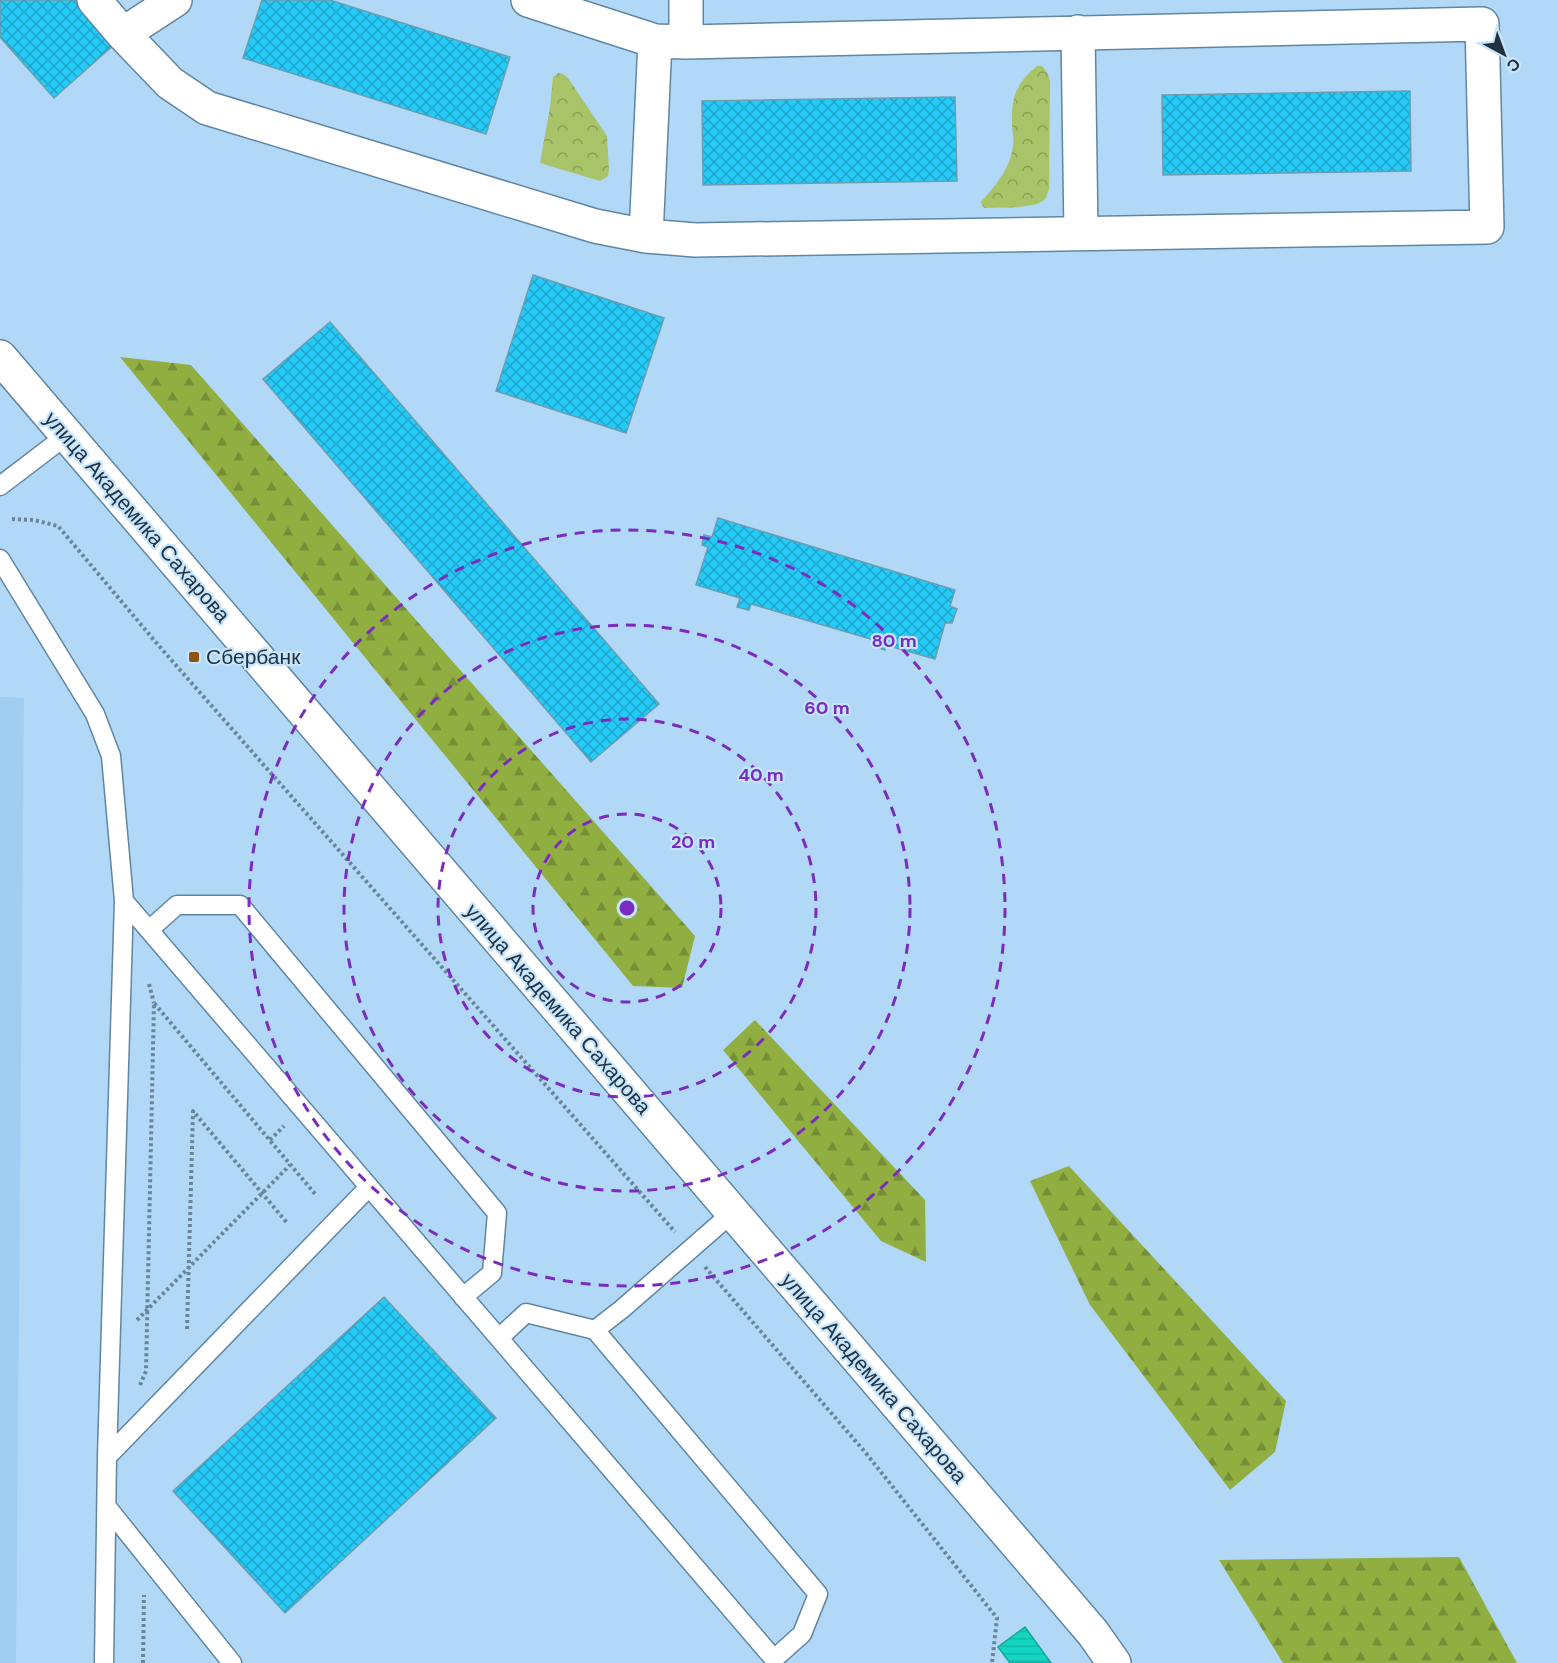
<svg xmlns="http://www.w3.org/2000/svg" width="1558" height="1663" font-family="'DM Sans',sans-serif">
  <style>
    .built { fill: #a0cef2 }
    .forest { fill: url(#forest-firs) }
    .park { fill: url(#park-crowns) }
    .water { fill: url(#water-rules); stroke: #17a59a; stroke-width: 1.5 }
    .building { fill: url(#building-cross-hatch); stroke: #6c9eb0; stroke-width: 1.5 }
    .lines { fill: none; stroke-linecap: round; stroke-linejoin: round }
    .service-casing { stroke: #6186a2; stroke-width: 21 }
    .minor-casing { stroke: #6186a2; stroke-width: 36 }
    .secondary-casing { stroke: #6186a2; stroke-width: 36 }
    .path { stroke: #69859a; stroke-width: 4; stroke-dasharray: 3 3; stroke-linecap: butt }
    .service { stroke: #fff; stroke-width: 18 }
    .minor { stroke: #fff; stroke-width: 33 }
    .secondary { stroke: #fff; stroke-width: 33 }
    .ring { fill: none; stroke: #7b2cbf; stroke-width: 3; stroke-dasharray: 10 8 }
    .poi-dot { fill: #8f5412; stroke: #c5e4fd; stroke-width: 2 }
    .labels { text-anchor: middle; stroke-width: 4.5; stroke-linejoin: round; paint-order: stroke }
    .street-label { font-size: 21px; fill: #22323e; stroke: #c5e4fd }
    .poi-label { font-size: 21px; fill: #22323e; stroke: #c5e4fd; text-anchor: start }
    .centre { fill: #7b2cbf; stroke: #c5e4fd; stroke-width: 3 }
    .ring-label { font-size: 18px; text-anchor: middle; font-weight: bold; fill: #7b2cbf; stroke: #c5e4fd; stroke-width: 4.5; stroke-linejoin: round; paint-order: stroke }
  </style>
  <defs>
    <pattern id="forest-firs" width="22" height="20" patternUnits="userSpaceOnUse" patternTransform="scale(1.5)"><rect width="22" height="20" fill="#91ae41"/><path d="M5 1l3.5 6h-7zM16 11l3.5 6h-7z" fill="#768e38"/></pattern>
    <pattern id="park-crowns" width="20" height="18" patternUnits="userSpaceOnUse" patternTransform="scale(1.5)"><rect width="20" height="18" fill="#a9c369"/><path d="M2 6a3 3 0 1 1 6 0M12 15a3 3 0 1 1 6 0" fill="none" stroke="#899f58"/></pattern>
    <pattern id="water-rules" width="6" height="5" patternUnits="userSpaceOnUse" patternTransform="scale(1.5)"><rect width="6" height="5" fill="#12d6c1"/><path d="M0 2.5h6" fill="none" stroke="#11b8a7"/></pattern>
    <pattern id="building-cross-hatch" width="8" height="8" patternUnits="userSpaceOnUse" patternTransform="scale(1.5)"><rect width="8" height="8" fill="#25cbf8"/><path d="M0 0l8 8M0 8l8-8" fill="none" stroke="#20a5ca"/></pattern>
  </defs>
  <rect width="100%" height="100%" fill="#b1d8f7"/>
  <!-- built -->
  <path class="built" d="M0 697 24 698 16 1663H0Z"/>
  <!-- forest -->
  <path class="forest" d="M120 357 191 365 695 936 682 988 633 986Z
    M755 1020 925 1200 926 1262 881 1241 723 1050Z
    M1069 1166 1286 1401 1275 1452 1230 1490 1090 1305 1030 1181Z
    M1459 1557 1517 1663H1283L1219 1560Z"/>
  <!-- park -->
  <path class="park" d="M1037 66H1042L1048 74 1050 81 1049 189C1049 190 1046 197 1046 198 1036 210 1000 207 985 208L982 206 981 202C996 185 1010 169 1013 146 1014 138 1012 130 1012 123 1011 97 1017 82 1037 66Z
    M558 73 563 74 568 78 607 136 609 170 608 176 600 181 540 163 550 107 553 77Z"/>
  <!-- water -->
  <path class="water" d="M1025 1627 1051 1663H1010L998 1647Z"/>
  <!-- building -->
  <path class="building" d="M0 0H78L116 43 54 98 0 37Z
    M262 0H330L510 57 486 134 243 58Z
    M1410 91 1411 171 1163 175 1162 95Z
    M955 97 957 181 703 185 702 101Z
    M533 275 664 318 626 433 496 391Z
    M330 322 659 704 591 762 263 379Z
    M718 518 955 590 950 606 957 609 952 623H945L935 659 886 645 885 650 872 646 874 640 751 604 749 610 737 607 740 598 696 585 708 547 702 545 704 535 712 537Z
    M384 1297 496 1418 285 1613 173 1491Z"/>
  <g class="lines">
    <!-- service casing -->
    <g class="service-casing">
      <path id="service" d="M0 486 67 435
        M0 559 95 714 111 756 124 901 107 1457 104 1663
        M124 901 774 1659 802 1634 818 1594 595 1330 622 1309 732 1213
        M149 930 177 905H240L497 1213 492 1273 463 1297
        M499 1338 526 1313 595 1330
        M107 1457 369 1187
        M107 1507 232 1663"/>
    </g>
    <!-- minor casing -->
    <g class="minor-casing">
      <path id="minor" d="M94 0 123 34 170 83 207 108 595 226 646 236 695 240 1487 227 1482 24 686 42 655 41 528 0
        M686 0V42
        M1078 32 1081 233
        M123 34 175 0
        M646 236 655 41"/>
    </g>
    <!-- secondary casing -->
    <g class="secondary-casing">
      <path id="secondary" d="M0 357 1093 1633 1114 1663"/>
    </g>
    <!-- path -->
    <path class="path" d="M12 519 34 520 58 526 159 646 675 1232
      M149 984 154 1003
      M270 1140 284 1126
      M705 1267 865 1452 997 1618 992 1663
      M137 1320 290 1165
      M187 1329 193 1111 288 1224
      M140 1385 146 1371 154 1003 316 1195
      M143 1663 144 1595"/>
    <!-- service -->
    <use href="#service" class="service"/>
    <!-- minor -->
    <use href="#minor" class="minor"/>
    <!-- secondary -->
    <use href="#secondary" class="secondary"/>
  </g>
  <!-- distance rings -->
  <g class="ring">
    <circle cx="627" cy="908" r="94"/>
    <circle cx="627" cy="908" r="189"/>
    <circle cx="627" cy="908" r="283"/>
    <circle cx="627" cy="908" r="378"/>
  </g>
  <!-- markers -->
  <rect class="poi-dot" x="188" y="651" width="12" height="12" rx="3"/>
  <g class="labels">
    <!-- street labels -->
    <g class="street-label">
      <text transform="translate(137 517) rotate(49)" y="7">улица Академика Сахарова</text>
      <text transform="translate(558 1009) rotate(49)" y="7">улица Академика Сахарова</text>
      <text transform="translate(874 1378) rotate(49)" y="7">улица Академика Сахарова</text>
    </g>
    <!-- poi labels -->
    <g class="poi-label">
      <text x="206" y="664">Сбербанк</text>
    </g>
  </g>
  <circle cx="627" cy="908" r="9" class="centre"/>
  <g class="ring-label">
    <text x="894" y="647">80 m</text>
    <text x="827" y="714">60 m</text>
    <text x="761" y="781">40 m</text>
    <text x="693" y="848">20 m</text>
  </g>
  <!-- north arrow -->
  <g transform="translate(1504 54) rotate(139)" stroke="#c5e4fd" stroke-width="4.5" paint-order="stroke">
  <path d="M0-4.5L10 22L0 15L-10 22Z" fill="#22323e"/>
  <text y="-9" font-size="16" font-weight="bold" text-anchor="middle" fill="#22323e">С</text>
  </g>
</svg>
